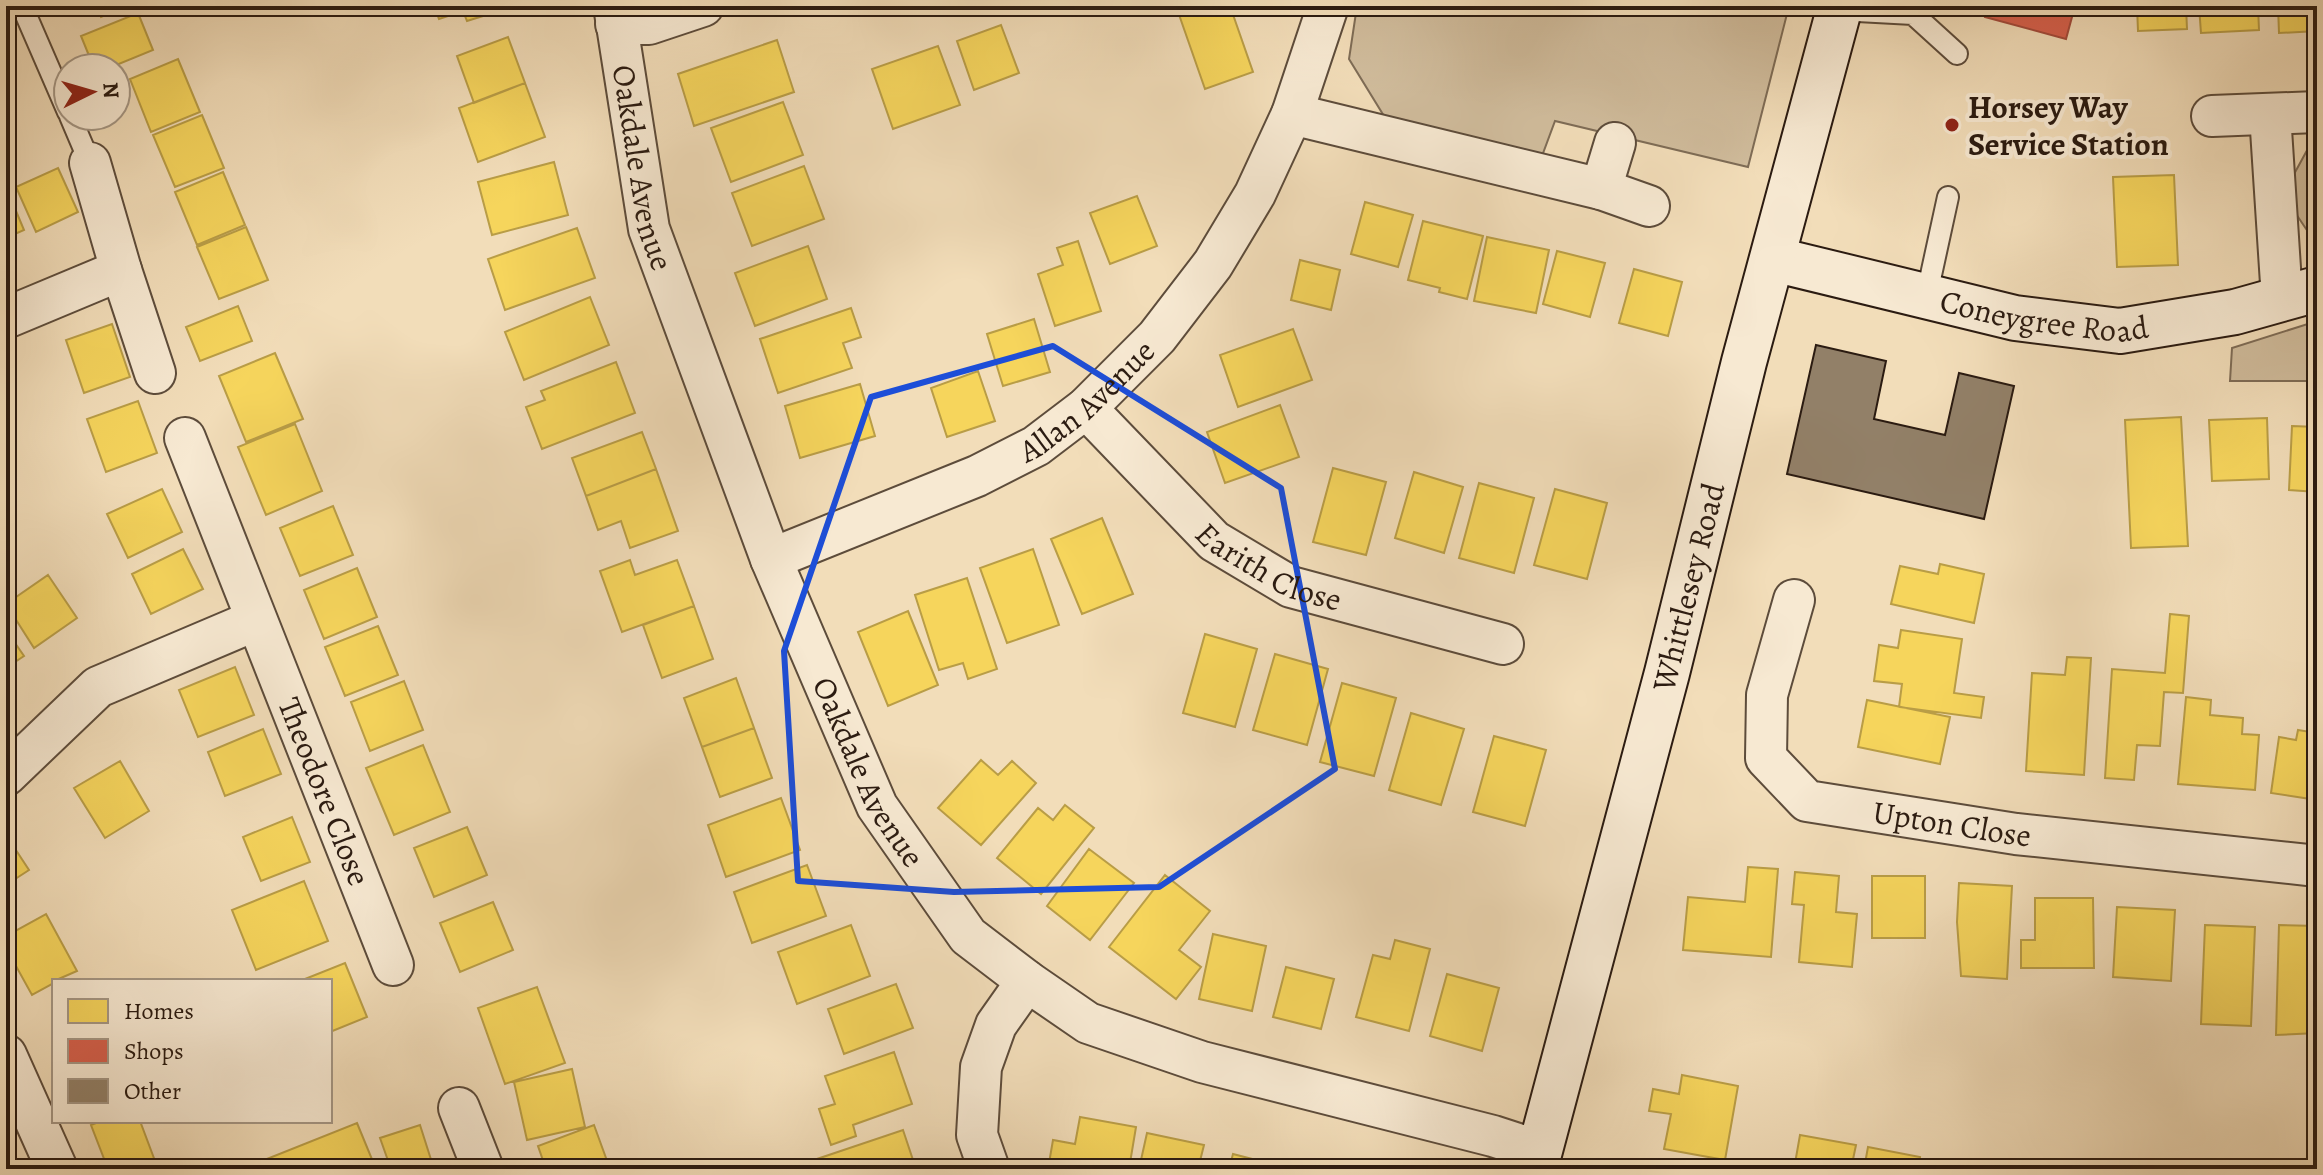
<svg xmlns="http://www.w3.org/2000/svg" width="2323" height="1175" font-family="Alegreya,serif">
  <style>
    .green { fill: #d0bc9c; stroke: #7e6c56; stroke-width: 2 }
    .homes { fill: #f6d55c; stroke: #b99d46; stroke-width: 2 }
    .shops { fill: #d6604d; stroke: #a34b3b; stroke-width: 2 }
    .building { fill: #928068; stroke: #2b1b11; stroke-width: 2 }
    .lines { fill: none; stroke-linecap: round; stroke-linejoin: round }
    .lane-casing { stroke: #5d4c3b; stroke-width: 24 }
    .street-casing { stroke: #5d4c3b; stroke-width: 44 }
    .secondary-casing { stroke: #2b1b11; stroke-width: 48 }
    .lane { stroke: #f7e9d2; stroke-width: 20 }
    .street { stroke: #f7e9d2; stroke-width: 40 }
    .secondary { stroke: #f7e9d2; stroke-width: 44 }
    .marked { fill: none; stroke: #1d4ed8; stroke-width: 6; stroke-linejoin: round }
    .poi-dot { fill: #8f2418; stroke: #f7e9d2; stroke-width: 3 }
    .labels { text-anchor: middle; stroke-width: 8; stroke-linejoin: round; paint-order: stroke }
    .poi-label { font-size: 32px; font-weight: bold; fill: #2b1b11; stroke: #f7e9d2; text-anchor: start }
    .street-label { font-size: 32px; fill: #2b1b11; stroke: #f7e9d2 }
  </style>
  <rect width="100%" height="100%" fill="#f2ddb9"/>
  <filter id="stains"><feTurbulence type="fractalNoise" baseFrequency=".0025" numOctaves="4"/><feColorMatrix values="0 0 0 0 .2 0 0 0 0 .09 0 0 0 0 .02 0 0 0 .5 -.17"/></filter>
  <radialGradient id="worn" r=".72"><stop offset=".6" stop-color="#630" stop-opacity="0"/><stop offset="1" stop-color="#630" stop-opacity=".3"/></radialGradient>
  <!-- green -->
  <path class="green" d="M1357 6H1789L1748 167 1555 121 1539 164 1392 129 1349 59Z
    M2317 140V245L2296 214 2293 176 2311 143Z
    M2317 321V381H2230L2232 348Z"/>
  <!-- homes -->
  <path class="homes" d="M96 6H127L101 17Z
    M434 6H512V7L467 21 463 11 439 19Z
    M1176 6H1230L1253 72 1205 89Z
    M2137 6H2186L2187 29 2138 31Z
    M2199 6H2258L2259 30 2201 33Z
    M2278 6H2317V31L2279 33Z
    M138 13 153 50 109 68H94L81 36Z
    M1001 25 1019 73 974 90 957 41Z
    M508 37 525 83 474 103 457 56Z
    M777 40 794 92 694 126 678 74Z
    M938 46 960 105 893 129 872 69Z
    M178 59 200 112 151 132 130 79Z
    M525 83 545 137 478 162 459 108Z
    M783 102 803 155 731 182 711 128Z
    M202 115 224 168 175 187 153 135Z
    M554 162 568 215 492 235 478 182Z
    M804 166 824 219 752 246 732 193Z
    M58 168 78 212 36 232 16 187Z
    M223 172 245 225 197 245 175 192Z
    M2174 175 2178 265 2117 267 2113 177Z
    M6 187 24 230 6 238Z
    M1137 196 1157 246 1110 264 1090 213Z
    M1365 202 1413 215 1398 267 1351 254Z
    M1423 221 1483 236 1467 299 1439 292 1440 288 1408 280Z
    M246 227 268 280 219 299 197 247Z
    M577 228 595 278 505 310 488 259Z
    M1487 237 1549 250 1536 313 1474 301Z
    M1078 241 1101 311 1055 326 1038 274 1063 265 1057 248Z
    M808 246 827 299 755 326 735 273Z
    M1557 251 1605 263 1590 317 1543 304Z
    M1300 260 1340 270 1331 310 1291 300Z
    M1634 269 1682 282 1668 336 1619 323Z
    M590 297 609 345 524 380 505 332Z
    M238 306 252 341 200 361 186 327Z
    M851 308 861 337 843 343 852 368 778 393 760 339Z
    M1034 319 1050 372 1003 386 987 334Z
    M112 324 130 377 84 393 66 340Z
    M1293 329 1312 380 1238 407 1220 355Z
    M275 353 303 419 246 442 219 376Z
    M616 362 635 413 542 449 526 407 545 400 541 391Z
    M978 371 995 421 947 437 931 388Z
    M860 384 875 436 800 458 785 406Z
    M138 401 157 453 106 472 87 419Z
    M1280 405 1299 457 1225 483 1207 432Z
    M2181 417 2188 546 2131 548 2125 420Z
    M2267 418 2269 479 2212 481 2209 420Z
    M295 424 322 491 266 515 238 447Z
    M2292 426 2317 427V492L2289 490Z
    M642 432 656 469 586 496 572 458Z
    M1333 468 1386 482 1366 555 1313 542Z
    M656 469 678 531 630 548 621 521 598 530 586 496Z
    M1414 472 1463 487 1444 553 1395 538Z
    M1479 483 1534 498 1514 573 1459 558Z
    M162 489 182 532 128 558 107 514Z
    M1555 489 1607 503 1587 579 1534 565Z
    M333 506 353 555 300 576 280 528Z
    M1102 518 1133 594 1082 614 1051 539Z
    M183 549 203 589 151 614 132 574Z
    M1033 549 1059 625 1007 643 980 568Z
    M630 560 635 575 677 560 694 606 622 632 600 571Z
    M1940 564 1984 574 1974 623 1891 604 1900 566 1938 574Z
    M357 568 377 617 324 639 304 590Z
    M48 575 77 618 34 648 6 604Z
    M967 578 997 669 968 679 963 663 939 670 915 595Z
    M694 606 713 659 662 678 643 625Z
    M908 611 938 685 888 706 858 632Z
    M2170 614 2189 616 2183 693 2164 692 2160 746 2137 745 2134 780 2105 778 2112 669 2165 673Z
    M378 626 398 675 345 696 325 647Z
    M6 630 24 656 6 668Z
    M1901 630 1962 639 1954 693 1984 697 1981 718 1899 707 1902 684 1874 681 1879 645 1898 648Z
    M1205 634 1257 649 1235 727 1183 713Z
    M1275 654 1328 669 1307 745 1253 730Z
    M2067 657 2091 658 2084 775 2026 771 2032 673 2065 675Z
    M235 667 254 715 198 737 179 690Z
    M736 678 754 728 702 747 684 698Z
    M404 681 423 730 370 751 351 702Z
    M1342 683 1396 698 1374 776 1320 762Z
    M2186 697 2211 700 2210 715 2243 718 2242 734 2259 735 2255 790 2178 784Z
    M1867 700 1950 717 1940 764 1858 747Z
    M1411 713 1464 729 1441 805 1389 790Z
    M754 728 772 778 720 797 702 747Z
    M263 729 281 774 225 796 208 752Z
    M2298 730 2317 733V800L2271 793 2279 737 2296 740Z
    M1494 736 1546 750 1525 826 1473 812Z
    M423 745 450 812 394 835 366 768Z
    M981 760 998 775 1012 761 1036 783 981 845 938 808Z
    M120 761 149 811 105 838 74 788Z
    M781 798 800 850 726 877 708 825Z
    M1065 805 1094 828 1041 894 997 858 1038 808 1053 820Z
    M292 817 310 862 261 881 243 837Z
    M467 827 487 875 434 897 414 848Z
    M8 838 29 870 6 885V839Z
    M1089 849 1134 883 1090 940 1047 906Z
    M807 865 826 916 752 943 734 892Z
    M1748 867 1778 869 1771 957 1683 950 1688 897 1745 902Z
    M1795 872 1839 876 1836 912 1857 914 1852 967 1799 962 1804 905 1792 904Z
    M1165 875 1210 911 1179 950 1201 967 1176 999 1109 947Z
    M1872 876H1925V938H1872Z
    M304 881 328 941 256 970 232 910Z
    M1959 883 2012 886 2007 979 1961 976 1957 922Z
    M2035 898H2093L2094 968H2021V940H2035Z
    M493 902 513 950 460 972 440 923Z
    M2117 907 2175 910 2171 981 2113 977Z
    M46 914 77 971 54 981V983L32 995 6 948V936Z
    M851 925 870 976 797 1004 778 952Z
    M2205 925 2255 927 2251 1026 2201 1024Z
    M2279 925 2317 926V1033L2276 1035Z
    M1213 934 1266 946 1252 1011 1199 999Z
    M1395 940 1430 949 1409 1031 1356 1017 1373 955 1390 959Z
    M345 963 367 1017 330 1032V981H300Z
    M1286 967 1334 979 1321 1029 1273 1017Z
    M1447 974 1499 988 1482 1051 1430 1036Z
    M896 984 913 1028 844 1054 828 1009Z
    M537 987 565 1063 505 1084 478 1008Z
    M894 1052 912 1104 853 1125 856 1136 831 1145 819 1109 835 1104 825 1076Z
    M572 1069 585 1127 527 1140 514 1082Z
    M1682 1075 1738 1086 1725 1160 1664 1149 1671 1114 1649 1111 1653 1089 1679 1094Z
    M1080 1117 1136 1127 1129 1169H1048L1053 1140 1075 1144Z
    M101 1121H140L158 1169H108L91 1125Z
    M357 1123 376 1169H254L252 1165Z
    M420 1125 434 1169H391L380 1138Z
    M594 1125 610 1169H546L538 1146Z
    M903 1130 916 1169H813L811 1161Z
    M1147 1133 1204 1145 1198 1169H1139Z
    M1800 1135 1856 1145 1851 1169H1794Z
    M1868 1147 1920 1157 1918 1169H1864Z
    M1233 1154 1287 1168V1169H1229Z"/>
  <!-- shops -->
  <path class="shops" d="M1987 6H2075L2066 39 1985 17Z"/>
  <!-- building -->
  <path class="building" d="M1816 345 1886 361 1874 419 1945 435 1959 373 2014 386 1984 519 1787 474Z"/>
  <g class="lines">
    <!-- lane casing -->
    <g class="lane-casing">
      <path id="lane" d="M22 6 68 112
        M1839 10 1913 14 1915 6
        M1913 14 1957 54
        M70 116 90 163
        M1926 298 1948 197"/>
    </g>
    <!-- street casing -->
    <g class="street-casing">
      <g id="street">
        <path id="s1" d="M614 6 649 229 771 559 877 806 968 936 1027 981 1088 1023 1202 1062 1493 1136 1539 1151"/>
        <path d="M616 24H649L703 6"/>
        <path d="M1292 114 1601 189 1649 206"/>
        <path d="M2270 114 2282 299"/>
        <path d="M2212 116 2317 112"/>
        <path d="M90 163 121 270 155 373"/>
        <path d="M1601 189 1615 143"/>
        <path d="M6 318 121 270"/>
        <path id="s2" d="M1086 408 1214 541 1291 587 1503 644"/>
        <path id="s3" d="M185 438 393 965"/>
        <path id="s4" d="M771 559 977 476 1036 446 1086 408 1157 337 1213 264 1255 194 1292 114 1328 6"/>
        <path id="s5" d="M1794 600 1767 695 1766 758 1807 801 2016 834 2317 866"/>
        <path d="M6 775 98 687 256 620"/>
        <path d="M6 1055 57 1169"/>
        <path d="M459 1108 483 1169"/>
        <path d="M989 1169 977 1135 981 1067 996 1025 1027 981"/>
      </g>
    </g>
    <!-- secondary casing -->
    <g class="secondary-casing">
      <g id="secondary">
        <path id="s6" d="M1773 259 2015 318 2120 331 2235 312 2317 289"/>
        <path id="s7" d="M1535 1169 1667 673 1744 362 1840 6"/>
      </g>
    </g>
    <!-- lane -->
    <use href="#lane" class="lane"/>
    <!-- street -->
    <use href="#street" class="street"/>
    <!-- secondary -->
    <use href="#secondary" class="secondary"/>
  </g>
  <!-- marked area -->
  <path class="marked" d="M1053 346 1281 488 1335 769 1159 887 954 892 798 881 784 651 871 397Z"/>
  <!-- markers -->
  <circle class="poi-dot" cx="1952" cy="125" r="8"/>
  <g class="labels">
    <!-- poi labels -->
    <g class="poi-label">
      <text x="1968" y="118">Horsey Way<tspan x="1968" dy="37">Service Station</tspan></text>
    </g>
    <!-- street labels -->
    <g class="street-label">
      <text dy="11" stroke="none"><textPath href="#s1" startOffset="164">Oakdale Avenue</textPath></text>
      <text dy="11" stroke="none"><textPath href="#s6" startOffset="278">Coneygree Road</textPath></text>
      <text dy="11" stroke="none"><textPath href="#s4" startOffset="356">Allan Avenue</textPath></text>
      <text dy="11" stroke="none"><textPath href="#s2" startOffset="246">Earith Close</textPath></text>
      <text dy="11" stroke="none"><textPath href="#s7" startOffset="602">Whittlesey Road</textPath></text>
      <text dy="11" stroke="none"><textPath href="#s1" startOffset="812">Oakdale Avenue</textPath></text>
      <text dy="11" stroke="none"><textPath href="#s3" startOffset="380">Theodore Close</textPath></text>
      <text dy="11" stroke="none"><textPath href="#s5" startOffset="368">Upton Close</textPath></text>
    </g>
  </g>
  <!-- margin -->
  <rect width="2323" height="1175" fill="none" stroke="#f2ddb9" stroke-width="32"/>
  <rect x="8" y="8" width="2307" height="1159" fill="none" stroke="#2b1b11" stroke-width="4"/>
  <rect x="16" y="16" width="2291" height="1143" fill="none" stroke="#2b1b11" stroke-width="2"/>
  <!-- legend -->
  <rect x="52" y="979" width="280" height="144" fill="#f7e9d2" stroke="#a59785" stroke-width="2"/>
  <rect x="68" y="999" width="40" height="24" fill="#f6d55c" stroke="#a59785" stroke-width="2"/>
  <text x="124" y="1019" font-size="24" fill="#2b1b11">Homes</text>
  <rect x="68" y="1039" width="40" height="24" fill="#d6604d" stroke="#a59785" stroke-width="2"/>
  <text x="124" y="1059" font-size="24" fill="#2b1b11">Shops</text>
  <rect x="68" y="1079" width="40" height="24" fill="#928068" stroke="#a59785" stroke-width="2"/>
  <text x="124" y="1099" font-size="24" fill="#2b1b11">Other</text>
  <!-- north arrow -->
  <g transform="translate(92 92) rotate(85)"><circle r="38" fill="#f7e9d2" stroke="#a59785" stroke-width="2"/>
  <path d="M0-6L14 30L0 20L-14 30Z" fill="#8f2418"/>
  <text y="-12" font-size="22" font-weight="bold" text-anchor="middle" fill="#2b1b11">N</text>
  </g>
  <rect width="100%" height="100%" filter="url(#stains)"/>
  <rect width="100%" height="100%" fill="url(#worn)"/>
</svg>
